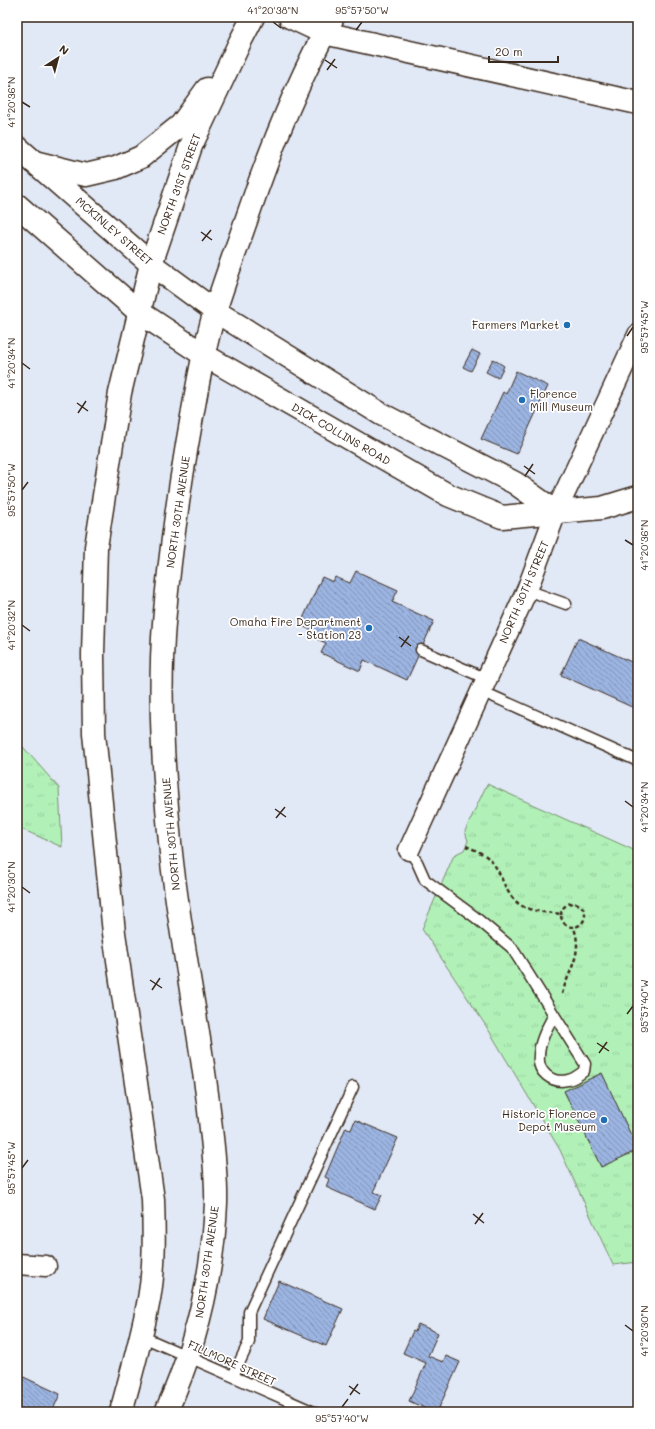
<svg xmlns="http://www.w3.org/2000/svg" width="655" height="1429" font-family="Mali,sans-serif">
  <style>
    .park { fill: url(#park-tufts); stroke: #768e6b }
    .building { fill: url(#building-back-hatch); stroke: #3b2a1e }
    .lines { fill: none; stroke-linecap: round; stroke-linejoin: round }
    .lane-casing { stroke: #3b2a1e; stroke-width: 13 }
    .street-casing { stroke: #3b2a1e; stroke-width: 23 }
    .secondary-casing { stroke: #3b2a1e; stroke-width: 25 }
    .primary-casing { stroke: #3b2a1e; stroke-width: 25 }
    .highway-casing { stroke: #3b2a1e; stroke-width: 25 }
    .path { stroke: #3b2a1e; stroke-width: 2.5; stroke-dasharray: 4 3; stroke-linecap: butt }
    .lane { stroke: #fff; stroke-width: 10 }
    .street { stroke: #fff; stroke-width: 20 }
    .secondary { stroke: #fff; stroke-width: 22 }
    .primary { stroke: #fff; stroke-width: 22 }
    .highway { stroke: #fff; stroke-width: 22 }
    .ticks { fill: none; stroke: #3b2a1e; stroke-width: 1.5 }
    .poi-dot { fill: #1f6fb2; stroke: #fff; stroke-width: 1.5 }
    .labels { text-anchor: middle; stroke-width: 3.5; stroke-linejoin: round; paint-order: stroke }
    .street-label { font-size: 11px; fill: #3b2a1e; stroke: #fff }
    .poi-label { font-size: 11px; fill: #3b2a1e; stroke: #fff; text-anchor: end }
    .neatline { fill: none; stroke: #3b2a1e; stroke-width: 1.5 }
    .ticks-label { font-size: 10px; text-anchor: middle; fill: #3b2a1e }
  </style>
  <defs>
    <pattern id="park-tufts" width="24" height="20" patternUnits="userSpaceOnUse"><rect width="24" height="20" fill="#b1f1b8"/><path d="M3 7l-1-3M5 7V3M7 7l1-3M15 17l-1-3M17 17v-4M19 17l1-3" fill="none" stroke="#99cf9e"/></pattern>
    <pattern id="building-back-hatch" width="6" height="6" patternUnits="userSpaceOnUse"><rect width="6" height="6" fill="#9bb4e1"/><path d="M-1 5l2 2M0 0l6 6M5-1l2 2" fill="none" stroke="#8093b6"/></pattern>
  </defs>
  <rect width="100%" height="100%" fill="#e1e8f6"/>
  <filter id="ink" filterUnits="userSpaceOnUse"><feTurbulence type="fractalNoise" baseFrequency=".025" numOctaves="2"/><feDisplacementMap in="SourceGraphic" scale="8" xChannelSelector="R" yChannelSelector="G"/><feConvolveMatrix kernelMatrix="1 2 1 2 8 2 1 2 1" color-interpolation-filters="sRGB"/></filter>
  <g filter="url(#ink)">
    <!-- park -->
    <path class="park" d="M17 740 59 788 62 847 17 827Z
      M487 784 638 852V1262L613 1265 560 1150 488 1029 422 929 454 855 464 850 468 841 465 831Z"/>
    <!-- building -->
    <path class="building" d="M472 350 480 354 471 371 463 367Z
      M493 359 504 366 498 378 486 372Z
      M516 371 548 386 517 454 481 439 503 392 506 394Z
      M356 571 398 590 392 602 434 621 407 680 364 660 360 671 321 653 326 643 310 636 313 631 300 625 322 577 333 582 335 577 350 583Z
      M578 638 638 665V700L634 708 561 675Z
      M602 1073 638 1150 601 1167 564 1091Z
      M355 1120 398 1138 373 1192 382 1195 375 1209 326 1187 329 1179 325 1177 346 1127 351 1130Z
      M279 1281 343 1309 326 1346 263 1319Z
      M418 1324 438 1333 428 1356 443 1362 446 1356 460 1362 437 1412H433L409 1401 426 1363 403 1353 413 1331 415 1332Z
      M17 1374 60 1394 52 1412 17 1411Z"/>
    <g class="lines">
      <!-- lane casing -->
      <g class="lane-casing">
        <path id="lane" d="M527 590 566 604
          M421 650 487 679
          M481 691 638 761
          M409 850 417 862 425 880 475 917 512 948 585 1064 584 1071C579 1075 574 1079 568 1080 552 1084 537 1072 539 1056 539 1042 547 1027 554 1015
          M141 1336 314 1412
          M233 1376 249 1342V1312L353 1087"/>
      </g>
      <!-- street casing -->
      <g class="street-casing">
        <path id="street" d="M409 850 527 590 556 512 638 335
          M17 1264 46 1266"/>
      </g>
      <!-- secondary casing -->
      <g class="secondary-casing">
        <path id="secondary" d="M215 311 381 414 515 483 556 512
          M204 355 448 495 502 517 602 508 638 497"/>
      </g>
      <!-- primary casing -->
      <g class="primary-casing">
        <path id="primary" d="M17 147 151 264 215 311
          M17 205 139 312 204 355"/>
      </g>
      <!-- highway casing -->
      <g class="highway-casing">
        <path id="highway" d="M290 17 324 33 638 103
          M34 162 86 175 116 168 141 157 181 125 207 89
          M121 1412C131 1375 142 1337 149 1299 155 1266 154 1232 153 1199L114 933 94 733 93 654 96 547 120 393 151 264 191 146 240 42 253 17
          M166 1412C196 1346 213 1275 216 1203 217 1172 212 1141 209 1110 199 1024 180 939 171 853 164 778 158 699 164 623 169 563 177 504 187 445 195 400 202 354 215 311 225 279 237 247 248 215 271 147 298 80 333 17"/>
      </g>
      <!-- path -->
      <path class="path" d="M466 846C475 850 486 854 492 862 503 875 504 893 519 904 530 912 547 912 561 914
        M561 915a12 12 0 1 1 24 0a12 12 0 1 1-24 0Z
        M562 994C569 969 583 955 574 928"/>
      <!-- lane -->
      <use href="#lane" class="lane"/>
      <!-- street -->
      <use href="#street" class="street"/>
      <!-- secondary -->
      <use href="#secondary" class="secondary"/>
      <!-- primary -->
      <use href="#primary" class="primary"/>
      <!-- highway -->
      <use href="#highway" class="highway"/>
    </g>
  </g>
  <!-- ticks -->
  <path class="ticks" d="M273 22 281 28M356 30 362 22M325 60 337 68M327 70 335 59M22 102 30 107M201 232 212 240M202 241 211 230M627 336 633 327M22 363 30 369M77 403 88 411M78 413 86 401M524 466 535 474M525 476 533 464M22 490 28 482M625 540 633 545M22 625 30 631M399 637 411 646M401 647 409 636M625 801 633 807M275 809 286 817M276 818 285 807M22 887 30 893M150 980 162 988M152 990 160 978M627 1014 633 1006M597 1043 609 1051M599 1053 607 1042M22 1168 28 1160M473 1214 484 1223M475 1224 483 1213M625 1325 633 1331M349 1386 360 1394M350 1395 358 1384M342 1407 348 1399"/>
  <!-- markers -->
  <g class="poi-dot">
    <circle cx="567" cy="325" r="4"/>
    <circle cx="522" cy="400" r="4"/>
    <circle cx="369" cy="628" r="4"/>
    <circle cx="604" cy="1120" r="4"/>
  </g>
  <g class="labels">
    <!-- street labels -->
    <g class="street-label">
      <text transform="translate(179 184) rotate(-70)" y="4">NORTH 31ST STREET</text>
      <text transform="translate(114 231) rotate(41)" y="4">MCKINLEY STREET</text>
      <text transform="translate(341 434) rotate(30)" y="4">DICK COLLINS ROAD</text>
      <text transform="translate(178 512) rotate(-82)" y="4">NORTH 30TH AVENUE</text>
      <text transform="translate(524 592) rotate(-67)" y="4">NORTH 30TH STREET</text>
      <text transform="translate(171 834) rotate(-95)" y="4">NORTH 30TH AVENUE</text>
      <text transform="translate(207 1262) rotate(-82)" y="4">NORTH 30TH AVENUE</text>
      <text transform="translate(232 1363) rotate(24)" y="4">FILLMORE STREET</text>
    </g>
    <!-- poi labels -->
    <g class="poi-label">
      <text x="559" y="329">Farmers Market</text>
      <text x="530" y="398" text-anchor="start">Florence<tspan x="530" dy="13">Mill Museum</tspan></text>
      <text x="361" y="626">Omaha Fire Department<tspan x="361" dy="13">- Station 23</tspan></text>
      <text x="596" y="1118">Historic Florence<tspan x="596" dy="13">Depot Museum</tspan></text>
    </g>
  </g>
  <!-- margin -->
  <rect width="655" height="1429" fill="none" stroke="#fff" stroke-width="44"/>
  <!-- north arrow -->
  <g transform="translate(58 58) rotate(36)" stroke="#ffffff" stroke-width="3" paint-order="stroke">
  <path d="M0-3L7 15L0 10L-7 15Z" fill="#3b2a1e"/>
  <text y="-6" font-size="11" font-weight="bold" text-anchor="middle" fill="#3b2a1e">N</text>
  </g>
  <!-- scale -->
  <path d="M489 56v6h69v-6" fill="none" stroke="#3b2a1e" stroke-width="2"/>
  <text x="495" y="56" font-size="12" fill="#3b2a1e" stroke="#ffffff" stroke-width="3" paint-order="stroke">20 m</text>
  <rect x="22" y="22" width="611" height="1385" class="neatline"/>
  <g class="ticks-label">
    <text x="273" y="14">41°20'38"N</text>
    <text x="362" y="14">95°57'50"W</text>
    <text transform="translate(11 102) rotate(-90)" y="4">41°20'36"N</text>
    <text transform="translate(644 327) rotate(-90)" y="4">95°57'45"W</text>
    <text transform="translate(11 363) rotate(-90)" y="4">41°20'34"N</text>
    <text transform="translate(11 490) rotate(-90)" y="4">95°57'50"W</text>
    <text transform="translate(644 545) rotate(-90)" y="4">41°20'36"N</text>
    <text transform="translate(11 625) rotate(-90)" y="4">41°20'32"N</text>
    <text transform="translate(644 807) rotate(-90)" y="4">41°20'34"N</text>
    <text transform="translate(11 887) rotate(-90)" y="4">41°20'30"N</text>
    <text transform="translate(644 1006) rotate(-90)" y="4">95°57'40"W</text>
    <text transform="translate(11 1168) rotate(-90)" y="4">95°57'45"W</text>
    <text transform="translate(644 1331) rotate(-90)" y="4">41°20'30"N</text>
    <text x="342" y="1422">95°57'40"W</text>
  </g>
</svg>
